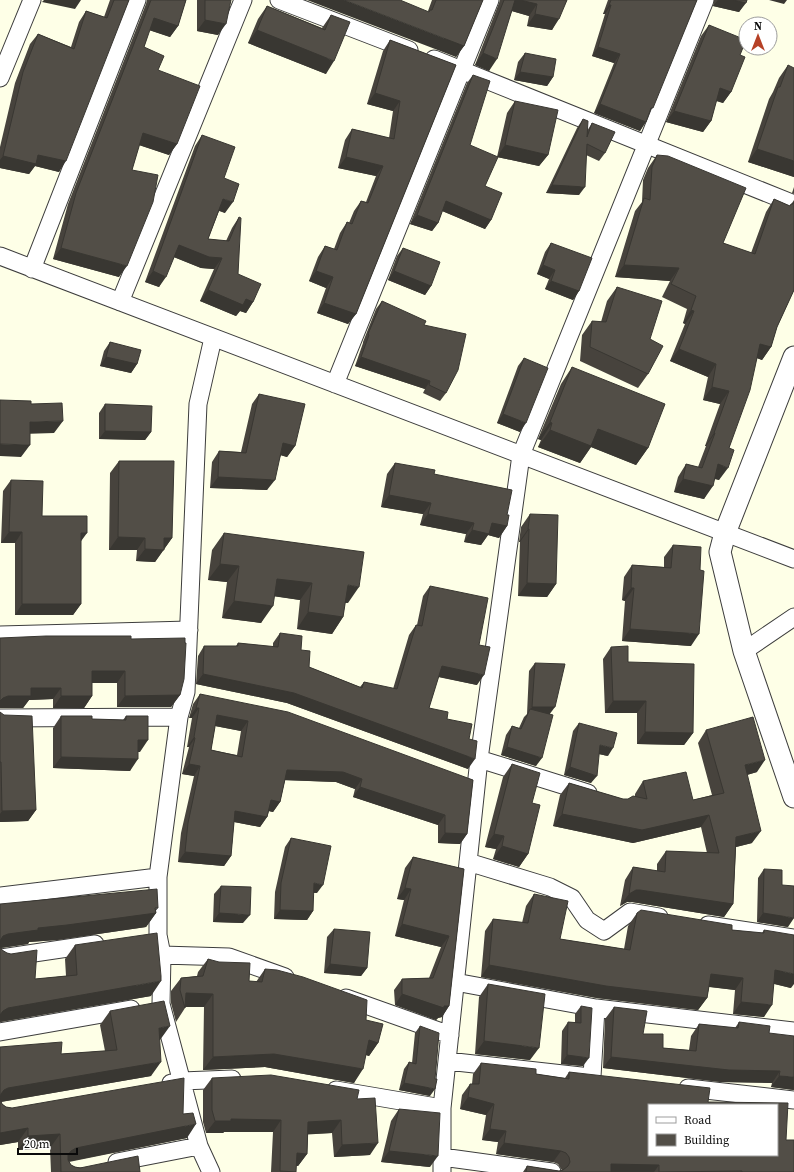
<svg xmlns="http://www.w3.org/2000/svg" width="794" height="1172" font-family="'Source Serif 4',serif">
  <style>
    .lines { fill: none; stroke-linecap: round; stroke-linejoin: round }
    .minor-casing { stroke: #3d3d3d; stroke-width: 19 }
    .tertiary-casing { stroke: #3d3d3d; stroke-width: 23 }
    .minor { stroke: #fff; stroke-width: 17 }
    .tertiary { stroke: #fff; stroke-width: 21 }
    .wall { fill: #47433d; fill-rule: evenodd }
    .shaded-wall { fill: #393732 }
    .building { fill: #524e47; stroke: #393732; fill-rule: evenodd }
  </style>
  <rect width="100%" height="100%" fill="#feffe7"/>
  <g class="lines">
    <!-- minor casing -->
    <g class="minor-casing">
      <path id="minor" d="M279 0 409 50
        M434 59 794 204
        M0 78 32 0
        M0 256 794 559
        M32 269 137 0
        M120 302 243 0
        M335 384 490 0
        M0 635 189 630
        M744 651 794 617
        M0 718 179 717
        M479 759 588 793
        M468 862 550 887 572 898 587 920 604 931 630 912 659 917
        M0 896 158 877
        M708 925 794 938
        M162 955 229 957 285 977
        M0 958 95 944
        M455 982 596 1008 794 1031
        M346 998 450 1035
        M0 1032 131 1009
        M447 1061 590 1077
        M592 1077 596 1008
        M171 1083 182 1081 232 1079
        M688 1088 794 1100
        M336 1090 442 1108
        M442 1157 552 1172
        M117 1162 199 1146
        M211 1172 199 1146 161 1004 162 955 158 935V877L179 717 186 692 198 404 213 338
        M442 1172V1108L479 759 521 455 705 0"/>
    </g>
    <!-- tertiary casing -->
    <g class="tertiary-casing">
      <path id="tertiary" d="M794 357 725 533 720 552 744 651 794 797"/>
    </g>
    <!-- minor -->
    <use href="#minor" class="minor"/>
    <!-- tertiary -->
    <use href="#tertiary" class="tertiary"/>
  </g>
  <!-- wall -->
  <path class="wall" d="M109 0H129L59 172 35 166 29 174 0 168V147L15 83 30 44 38 34 71 47 79 22 86 11 104 17 110 0Z
    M147 0H186L178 26 170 37 149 30 144 47 158 70 177 144 169 155 139 145 132 170 119 277 53 259 68 204 146 4Z
    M197 0H231L218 35 197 31Z
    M432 0H483L464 46 456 57 428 11Z
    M500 0H567L552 30 527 26 529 16 512 11 489 71 475 65 499 3Z
    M608 0H697L649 114 640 131 594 113 614 63 592 56 605 14H603Z
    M714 0H747L739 12 713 6Z
    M267 6 322 28 331 15 326 74 248 43 258 19Z
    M709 25 740 55 731 92 723 103 716 101 711 121 703 132 666 122 701 36Z
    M390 40 456 65 356 314 348 324 317 313 326 288 309 281 318 257 325 246 334 249 340 233 347 222 349 223 354 211 361 201 366 202 376 176 338 168 345 140 352 129 389 138 393 111 367 104 383 51Z
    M525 53 553 77 547 86 514 80 518 62Z
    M788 65 794 177 748 162 769 99 773 92 779 78Z
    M473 75 470 145 485 186 491 220 485 229 442 211 438 223 432 231 410 224 467 83Z
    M515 101 548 155 539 166 497 157 507 113Z
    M583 119 587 131 592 123 605 153 599 161 586 155 579 195 546 193 577 128Z
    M202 135 224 178 225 213 219 211 208 239 226 241 232 228 239 217 238 274 253 302 246 313 240 311 236 316 200 301 214 269 201 268 174 257 159 287 145 282 195 146Z
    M657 155 723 243 751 253 766 212 774 199 790 206 794 200V290L777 327 771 347 762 360 757 358 719 480 714 479 704 499 674 492 678 477 686 464 698 467 706 446H705L720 404 703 400 708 377 670 361 685 324 683 323 687 309 662 297 670 281 615 277 635 211 642 202 643 180 648 168Z
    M794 187V194L792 193Z
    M551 243 579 291 573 300 545 289 549 279 537 274 545 252Z
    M403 248 431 286 425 295 388 280 397 256Z
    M617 287 650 339 648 374 638 388 580 361 582 335 592 321 601 322 607 301Z
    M382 301 424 325 446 393 440 401 423 393 425 389 355 366 363 343V342L376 309Z
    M110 342 137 364 131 373 100 366 104 351Z
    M524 358 520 432 497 423 518 366Z
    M572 367 648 448 636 465 591 447 580 463 538 447 541 440 538 439 561 384Z
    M259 394 295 446 287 457 281 455 267 490 210 488 212 462 219 451 241 452 252 404Z
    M105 404 151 432 145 440 99 439V413Z
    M119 461 172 538 155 562 136 561 137 550H109L110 473Z
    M395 463 434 474 507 515V526L499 538 488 535 481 545 464 542 466 534 420 525 423 514 381 507 387 474Z
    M11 480 42 516 81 542V604L73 615H15V543H1L3 491Z
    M530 514 556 584 547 597 518 596 520 542H519L521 527Z
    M224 533 348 603H345L343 617 332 634 297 629 300 600 274 596 261 623 222 618 227 582 208 580 212 550Z
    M673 545 691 646 622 641 625 601 622 600 624 577 632 565 664 567V557Z
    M430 586 479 645 477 685 438 677 429 708 447 719 469 739 468 769 287 703 196 684 198 656 204 646H236L238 643 273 647V643L280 633 301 650 309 667 360 687 364 682 393 689 409 635 416 625H417L423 596Z
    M0 638 131 639 180 695 171 707H117V683H92V696L84 708H53V699L29 700 23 708H0Z
    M611 647 628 662 693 733 684 745 637 744V713H605L603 659Z
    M535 663 550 714 536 766 501 755 506 735 512 726 519 728 524 717 527 714 529 671Z
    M200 694 473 780 467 834 460 844 438 843V825L353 797 355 789 336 782 285 780 280 802 273 812 269 811 267 817 260 827 234 822 231 856 224 866 178 862 181 833 194 776 182 774 189 747H187L192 718H189L193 704ZM215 726 241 731 237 755 211 750Z
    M0 712 36 810 28 821 0 822Z
    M61 716 92 719 123 720 126 716 140 752H138L130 771 53 768V728Z
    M579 723 608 756 599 754 591 783 564 775 573 731Z
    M706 730 757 772 747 775 752 843 736 847 733 904 724 917 632 902H627L620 906 625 880 633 867 657 871V864L666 851 707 853 701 827 633 843 553 826 560 795 569 783 623 799H628L635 796V794L643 781 693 800 712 795 698 743Z
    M512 764 532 803 528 854 519 867 493 859 496 849 485 847 503 777Z
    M291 838 317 893H313V911L307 920 274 919 275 892 285 847Z
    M413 857 464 869 449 1006 442 1017 438 1018 436 1020 395 1005 394 990 402 979 429 978 441 947 395 936 404 900 397 899 405 868Z
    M764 869 788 927 757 922 758 878Z
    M221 886 243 923 213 922 214 894Z
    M534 894 560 939 624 949 628 926 637 913 732 930 762 933 764 930 791 988 774 984 764 1017 733 1014 735 990 709 987 707 998 698 1010 597 998 481 977 485 931 493 919 522 923 526 906Z
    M0 904 156 911V913L146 927 57 940 29 942 28 944 1 948 2 950 35 979 66 976 65 959 75 945 151 996 0 1022Z
    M334 929 367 968 361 976 324 973 327 937Z
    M208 959 249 981 256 982 265 969 366 1020 378 1043 369 1056 366 1055 354 1083 265 1067 203 1070 204 1007H185V1008L176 1022 171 1003V991L181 978 197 976 198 972Z
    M488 984 530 1060 475 1054 479 997Z
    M581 1006 583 1066 561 1064 562 1031 568 1022 575 1023V1014Z
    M614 1007 643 1034 663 1048 689 1050 691 1036 699 1024 735 1028 739 1022 769 1033 794 1090 771 1087 772 1083 721 1082 603 1068 605 1019Z
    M110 1011 160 1040H159L151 1076 1 1102 2 1104 6 1107 12 1108 183 1114 187 1138 69 1162 71 1165 75 1167 140 1172H51L50 1148 18 1150V1142L0 1145V1047L61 1054 105 1051 100 1025Z
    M420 1026 430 1096 399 1090 404 1069 409 1062 412 1063 415 1033Z
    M481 1063 536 1074 565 1078 569 1072 708 1102 786 1140 794 1172H523L527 1166 559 1171 562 1170 561 1169 558 1164 553 1162 496 1154 498 1142 482 1140 486 1115 460 1109 462 1095 470 1084H472L473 1074Z
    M212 1078 357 1099 370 1155 334 1157 332 1133 308 1134 307 1154 298 1166H296V1172H271L273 1132H224L223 1133H206L203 1122V1090Z
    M399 1109 430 1167 381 1162 391 1121Z"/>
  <!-- shaded-wall -->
  <path class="shaded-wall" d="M44 0H81L75 9 42 2Z
    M307 0H344L464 46 456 57Z
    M515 0H520L537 4 529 16 508 10Z
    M718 0H733L746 3 739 12 713 6Z
    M769 0H787L784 4Z
    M609 5H611L605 14H603Z
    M535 14 559 19 552 30 527 26Z
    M154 18 178 26 170 37 146 29Z
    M205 20 226 24 218 35 197 31Z
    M257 30 334 61 326 74 248 43Z
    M598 47 620 54 614 63 592 56Z
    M483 53 497 59 489 71 475 65Z
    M520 72 553 77 547 86 514 80Z
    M720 88 731 92 723 103 712 99Z
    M375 93 400 101 393 111 367 104Z
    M600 104 646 122 640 131 594 113Z
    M674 111 711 121 703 132 666 122Z
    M143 133 177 144 169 155 136 144Z
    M505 145 548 155 539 166 497 157Z
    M757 149 794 161V177L748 162Z
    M38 155 66 161 59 172 35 166 29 174 0 168V160L3 156Z
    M346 157 383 166 376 176 338 168Z
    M552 185 585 187 579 195 546 193Z
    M223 199 233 202 225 213 216 209Z
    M446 201 491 220 485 229 440 210Z
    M417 215 438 223 432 231 410 224Z
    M179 245 222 258 214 269 201 268 171 256Z
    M61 248 127 266 119 277 53 259Z
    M543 265 555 270 549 279 537 274Z
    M624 265 679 268 670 281 615 277Z
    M153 271 166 277 159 287 145 282Z
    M316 271 333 277 326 288 309 281Z
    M394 271 431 286 425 295 388 280Z
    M551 281 579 291 573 300 545 289Z
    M208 290 246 299 253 302 246 313 240 311 236 316 200 301Z
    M324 303 356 314 348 324 317 313Z
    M691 310 694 311 685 324 683 323Z
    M760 344 771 347 762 360 751 356Z
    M679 349 716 364 708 377 670 361Z
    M106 357 137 364 131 373 100 366Z
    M361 357 430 381 425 389 355 366Z
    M712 387 729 391 720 404 703 400Z
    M503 414 526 423 520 432 497 423Z
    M63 421 54 433 22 434 30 422Z
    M550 422 552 423 541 440 538 439Z
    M598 429 648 448 636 465 591 447 580 463 538 447 550 430Z
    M105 431 151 432 145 440 99 439Z
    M714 433H715L706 446H705Z
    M283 443 295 446 287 457 276 454Z
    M0 444 30 445 21 457 0 456Z
    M718 464 728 468 719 480 709 476Z
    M218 477 275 480 267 490 210 488Z
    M683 479 713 486 704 499 674 492Z
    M389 495 431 503 423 514 381 507Z
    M428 514 474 523 466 534 420 525Z
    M492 523 507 526 499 538 488 535 481 545 464 542 472 530Z
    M528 529H529L520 542H519Z
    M9 532H22L15 543H1Z
    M81 533H87L79 544Z
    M118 537 145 538 137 550H109Z
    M164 538H172L155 562 136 561 145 549Z
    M220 564 239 566 227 582 208 580Z
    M277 579 312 583 300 600 265 595Z
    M527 583 556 584 547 597 518 596Z
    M348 585 359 587 348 603 336 602Z
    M631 588H634L625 601 622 600Z
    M234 601 273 606 261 623 222 618Z
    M22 604H81L73 615H15Z
    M308 612 343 617 332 634 297 629Z
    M630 629 699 634 691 646 622 641Z
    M442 666 484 675 477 685 435 676Z
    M92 671H125L117 683H84Z
    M203 674 294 693 475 759 468 769 287 703 196 684Z
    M31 688H61L53 699 29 700 23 708H0V701L3 698Z
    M180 695 171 707H117L125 696Z
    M61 696H92L84 708H53Z
    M613 701H646L637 713H605Z
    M532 707H555L549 715 527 716Z
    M196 708H199L192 718H189Z
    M217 715 248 721 241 731 210 725Z
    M645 732 693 733 684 745 637 744Z
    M194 737 195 738 189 747H187Z
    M138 740H148L140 752H130Z
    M600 745 613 748 608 756 594 753Z
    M507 747 542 758 536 766 501 755Z
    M61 757 138 759 130 771 53 768Z
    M765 760 757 772 736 778 745 765Z
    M189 764 200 766 194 776 182 774Z
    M570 767 597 776 591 783 564 775Z
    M287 770 343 772 362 779 355 789 336 782 280 780Z
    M360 787 445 815 438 825 353 797Z
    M271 800 280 802 273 812 264 810Z
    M36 810 28 821 0 822V814L2 811Z
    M235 811 267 817 260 827 229 821Z
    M562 814 709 815 701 827 633 843 553 826Z
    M761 831 752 843 728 849 736 837Z
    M445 833 467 834 460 844 438 843Z
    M494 834 504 836 496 849 485 847Z
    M502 846 528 854 519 867 493 859Z
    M185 852 231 856 224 866 178 862Z
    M314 883 323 885 317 893 308 891Z
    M405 888 411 889 404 900 397 899Z
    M636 890H640L733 904 724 917 632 902H627L620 906 629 894Z
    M158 908 154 913H156L146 927 57 940 29 942 28 944 0 948V941L3 936 8 934 38 928Z
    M280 910 313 911 307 920 274 919Z
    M219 913 250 915 243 923 213 922Z
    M763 913 794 918 788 927 757 922Z
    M402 924 449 936 441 947 395 936Z
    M330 964 367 968 361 976 324 973Z
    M489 965 707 998 698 1010 597 998 481 977Z
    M775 970 794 974V984L791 988 767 982Z
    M711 974 743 978 735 990 703 986Z
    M161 981 151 996 0 1022V1015L3 1011 8 1008Z
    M186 993 213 994 204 1007H185Z
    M402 994 444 1006H449L442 1017 438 1018 436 1020 395 1005Z
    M741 1002 772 1005 764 1017 733 1014Z
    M170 1026 160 1040 149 1042 159 1028Z
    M369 1040 378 1043 369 1056 360 1053Z
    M484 1041 539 1048 530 1060 475 1054Z
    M274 1054 363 1069 354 1083 265 1067 203 1070 213 1057Z
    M567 1055 589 1058 583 1066 561 1064Z
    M611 1057 780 1071 772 1083 721 1082 603 1068Z
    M161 1062 151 1076 0 1102V1095L4 1090 8 1088Z
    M779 1076 794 1077V1090L771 1087Z
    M404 1083 435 1089 430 1096 399 1090Z
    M468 1097 494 1104 486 1115 460 1109Z
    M231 1119 281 1120 273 1132H224L223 1133H206L215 1121Z
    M341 1120 332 1133 299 1135 308 1122Z
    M196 1124 187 1138 66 1162 61 1165 71 1151 76 1148Z
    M28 1128 18 1142 0 1145V1133Z
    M490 1129 506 1131 498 1142 482 1140Z
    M60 1134 50 1148 18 1150 28 1136Z
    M378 1143 370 1155 334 1157 342 1145Z
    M504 1143 561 1151 553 1162 496 1154Z
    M389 1151 438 1156 430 1167 381 1162Z
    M297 1153 307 1154 298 1166H288Z
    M611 1164 659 1165 654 1172H605Z"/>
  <!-- building -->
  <path class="building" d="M114 0H129L66 161 38 155 36 164 3 156 23 72 38 34 74 49 86 11 107 18Z
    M151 0H186L178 26 154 18 144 47 164 56 158 70 200 86 177 144 143 133 132 170 158 175 153 202 127 266 61 248 76 193Z
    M205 0H231L226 24 205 20Z
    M344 0H400L429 12 430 10H432L436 0H483L464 46Z
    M504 0H515L497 59 483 53Z
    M520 0H567L559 19 535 14 537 4Z
    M611 0H697L653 108H651L646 122 600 104 620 54 598 47 611 5H609Z
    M733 0H747L746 3Z
    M267 6 325 30 331 15 350 22 334 61 257 30Z
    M709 25 746 40 740 55 745 57 731 92 720 88 711 121 674 111Z
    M390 40 456 65 356 314 324 303 333 277 316 271 325 246 337 250 347 222 352 224 361 201 368 203 383 166 346 157 352 129 394 139 400 101 375 93Z
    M525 53 556 59 553 77 520 72Z
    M788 65 794 68V161L757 149 778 87H780Z
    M473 75 490 81 470 145 498 157 485 186 502 193 491 220 446 201 438 223 417 215Z
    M515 101 558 110 548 155 505 145Z
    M583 119 588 121 587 137 592 123 615 132 605 153 587 144 585 187 552 185Z
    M202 135 235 147 224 178 239 184 233 202 223 199 208 239 229 241 239 217 241 218 238 274 261 284 253 302 246 299 243 305 208 290 222 258 209 257 179 245 166 277 153 271Z
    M657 155 668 156 746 188 723 243 755 254 774 199 790 206 791 204H793L794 202V290L777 327 771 347 760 344 750 390 729 448 734 450 728 468 718 464 713 486 683 479 686 464 702 468 715 433H714L729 391 712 387 716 364 679 349 694 311 691 310 696 296 671 284 679 268 624 265 644 198 650 200 652 167Z
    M551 243 592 258 579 291 551 281 555 270 543 265Z
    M403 248 440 262 431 286 394 271Z
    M617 287 662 301 650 339 663 346 648 374 590 347 592 321 606 322Z
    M382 301 426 321 424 325 466 334 458 370 446 393 429 385 430 381 361 357 369 335 368 334Z
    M110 342 141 350 137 364 106 357Z
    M524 358 548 368 526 423 503 414Z
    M572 367 665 404 648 448 598 429 591 446 550 430 552 423 550 422Z
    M259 394 305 404 295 446 283 443 275 480 218 477 219 451 246 453Z
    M0 400 31 401V404L62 403 63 421 30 422V445L0 444Z
    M105 404 152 406 151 432 105 431Z
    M119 461H174L172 538H164V550L145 549V538L118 537Z
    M395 463 435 470 434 474 512 490 507 515H509L507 526 492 523 489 534 472 530 474 523 428 514 431 503 389 495Z
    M11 480 43 481 42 516H87V533H81V604H22V532H9Z
    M530 514 558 515 556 584 527 583 529 529H528Z
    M224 533 364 552 359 587 348 585 343 617 308 612 312 583 277 579 273 606 234 601 239 566 220 564Z
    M673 545 701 547 700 570 704 571 699 634 630 629 634 588H631L632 565 671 568Z
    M430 586 488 598 479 645 490 647 484 675 442 666 429 708 448 712 447 719 472 724 469 739 477 741 475 759 294 693 203 674 204 646H238V643L278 647 280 633 302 636 301 650 310 651 309 667 362 688 364 682 397 689 416 625 422 626Z
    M46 636H131V639L185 638V643H186L184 679 180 695 125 696V671H92V696H61V688H31V696H8L3 698 0 701V638Z
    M628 646V662L694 664 693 733 645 732 646 701H613L611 647Z
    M535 663 565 664 555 707H532Z
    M200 694 288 712 473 780 467 834 445 833V815L360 787 362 779 343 772 287 770 280 802 271 800 267 817 235 811 231 856 185 852 188 823 200 766 189 764 195 738 194 737 199 708H196ZM217 715 248 721 242 757 211 750Z
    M530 709 553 715 542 758 507 747 512 726 521 729Z
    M0 712 4 715 32 716 36 810 2 811 1 762H0Z
    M61 716H92V719L126 720V716H148V740H138V759L61 757Z
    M753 717 765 760 745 765 761 831 736 837 733 904 640 890H636L629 894 633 867 665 872 666 851 719 853 709 815 642 830 562 814 569 783 623 799H628L633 796 647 799 643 781 686 772 693 800 724 793 706 730Z
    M579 723 617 733 613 748 600 745 597 776 570 767Z
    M512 764 540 773 532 803 540 805 528 854 502 846 504 836 494 834Z
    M291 838 331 846 323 885 314 883 313 911 280 910 281 883Z
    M413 857 464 869 449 1006H444V1008L402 994V979L433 978 449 936 402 924 411 889 405 888Z
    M764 869 782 870V885L794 886V918L763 913Z
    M221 886 251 887 250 915 219 913Z
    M157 889 158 908H155L156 913 67 925 38 928V930L8 934 3 936 0 941V946L2 950 7 953 11 954 37 950 35 979 77 975 75 945 157 933 161 976V981L8 1008 3 1011 0 1015V904Z
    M534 894 568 901 560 939 630 950 637 913 641 910 732 925V930L764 933V930L794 935V974L775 970 772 1005 741 1002 743 978 711 974 707 998 606 986 489 965 493 919 528 923Z
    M334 929 370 932 367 968 330 964Z
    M208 959 219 962 250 963 249 981 262 982 265 969 277 970 303 977 367 1000 366 1020 383 1024 378 1043 369 1040 363 1069 274 1054 213 1057V994L186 993 185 1008 180 990 181 978 203 976Z
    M488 984 545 994 539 1048 484 1041Z
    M164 1001 170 1026 159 1028 161 1062 8 1088 4 1090 1 1094 0 1099V1047L62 1042 61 1054 117 1050 110 1011Z
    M581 1006 592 1008 589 1058 567 1055 568 1022 581 1023Z
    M614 1007 647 1011 643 1034H663V1048L696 1051 699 1024 738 1028 739 1022 770 1026 769 1033 794 1036V1077L779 1076 780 1071 729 1070 611 1057Z
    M420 1026 439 1033 435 1079H437L435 1089 404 1083 409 1062 416 1064Z
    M481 1063 536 1069V1074L569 1079V1072L710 1088 708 1102 788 1103 786 1140H794V1172H742V1171L659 1172V1165L611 1164V1172H526L527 1166 559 1171 563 1170 568 1166 570 1162 569 1157 566 1153 561 1151 504 1143 506 1131 490 1129 494 1104 468 1097 470 1084H479ZM649 1105H777V1155H649Z
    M271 1075 359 1090 357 1099 375 1098 378 1143 342 1145 341 1120 308 1122 307 1154 297 1153 296 1172 280 1171 281 1120 231 1119V1121H215L212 1110V1078Z
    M184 1078 183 1114 193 1113 196 1124 76 1148 71 1151 68 1155V1160L71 1165 75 1167 80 1168 138 1156 140 1172H61L60 1134 28 1136V1128L0 1133V1099L2 1104 6 1107 12 1108Z
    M399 1109 440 1113 438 1156 389 1151Z"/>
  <!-- legend -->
  <rect x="648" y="1104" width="130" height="52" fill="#ffffff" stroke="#9d9d9d"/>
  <rect x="656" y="1117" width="20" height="6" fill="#ffffff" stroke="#9d9d9d"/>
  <text x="684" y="1124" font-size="12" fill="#0a0a0a">Road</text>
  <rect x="656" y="1134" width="20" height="12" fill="#524e47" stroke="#9d9d9d"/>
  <text x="684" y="1144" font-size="12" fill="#0a0a0a">Building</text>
  <!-- north arrow -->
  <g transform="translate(758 36)"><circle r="19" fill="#ffffff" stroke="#9d9d9d"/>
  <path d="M0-3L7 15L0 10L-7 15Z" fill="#b64126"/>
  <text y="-6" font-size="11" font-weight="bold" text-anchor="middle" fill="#0a0a0a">N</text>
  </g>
  <!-- scale -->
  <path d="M18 1148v6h59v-6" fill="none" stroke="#0a0a0a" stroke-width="2"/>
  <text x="24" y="1148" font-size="12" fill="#0a0a0a" stroke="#ffffff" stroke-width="3" paint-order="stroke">20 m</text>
</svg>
